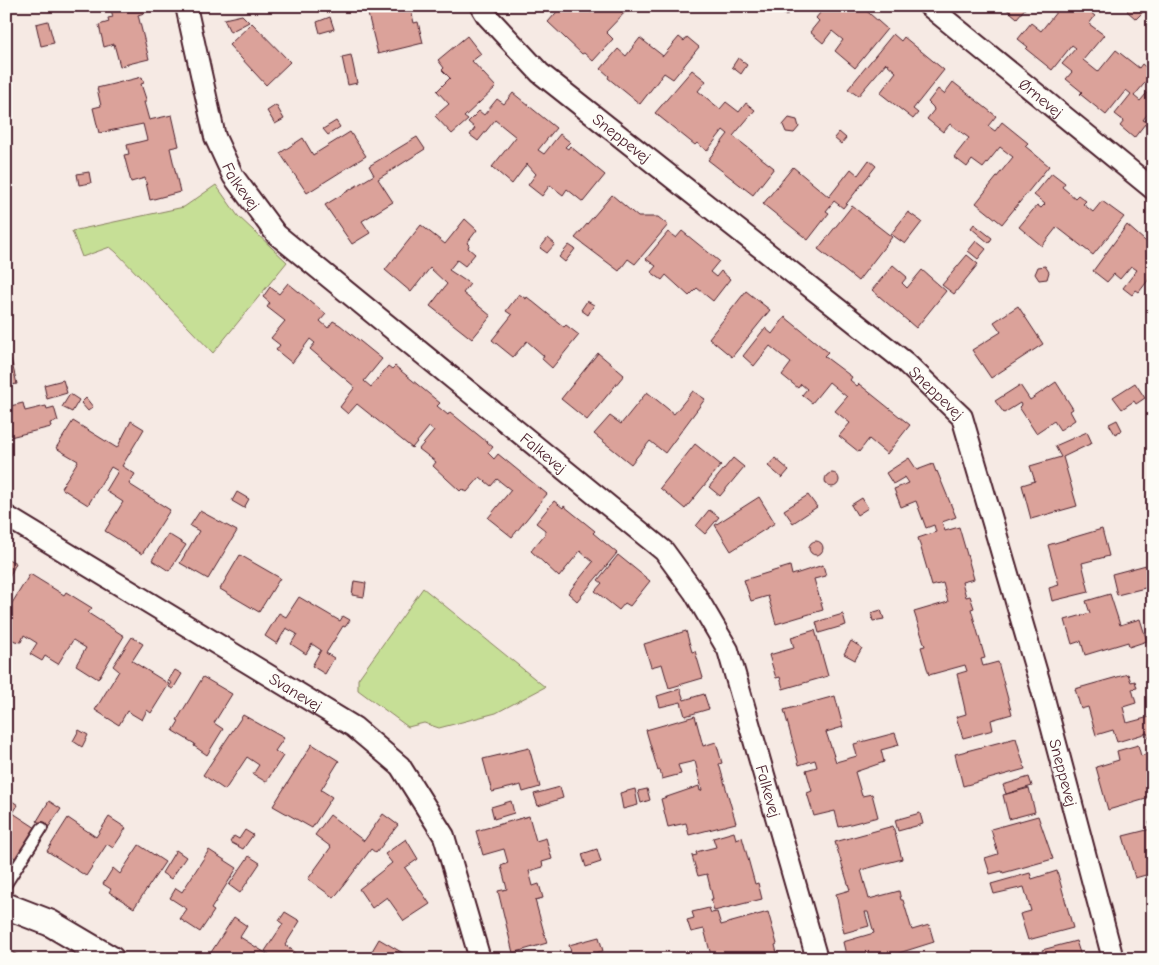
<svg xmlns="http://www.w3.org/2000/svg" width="1159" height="965" font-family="'Comic Neue',sans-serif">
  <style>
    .green { fill: #c6df96; stroke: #887f60 }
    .building { fill: #dba29a; stroke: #4a1f2b }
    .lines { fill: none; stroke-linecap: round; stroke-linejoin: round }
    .service-casing { stroke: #4a1f2b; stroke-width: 14 }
    .minor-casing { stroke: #4a1f2b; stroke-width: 24 }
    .tertiary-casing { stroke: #4a1f2b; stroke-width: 29 }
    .service { stroke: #fdfcf7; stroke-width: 10 }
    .minor { stroke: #fdfcf7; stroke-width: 20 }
    .tertiary { stroke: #fdfcf7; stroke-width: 25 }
    .labels { text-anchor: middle; stroke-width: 4; stroke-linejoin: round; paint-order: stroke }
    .street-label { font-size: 16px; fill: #4a1f2b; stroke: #fdfcf7 }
  </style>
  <rect width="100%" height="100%" fill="#f6eae4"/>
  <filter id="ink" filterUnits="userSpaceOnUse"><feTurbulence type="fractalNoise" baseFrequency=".02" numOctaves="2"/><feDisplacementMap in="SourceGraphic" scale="10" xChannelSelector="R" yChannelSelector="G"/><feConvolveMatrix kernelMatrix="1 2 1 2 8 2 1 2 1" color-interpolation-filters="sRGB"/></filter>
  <g filter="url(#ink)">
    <!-- green -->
    <path class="green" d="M216 185 238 216 287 262 213 353 116 252 110 247 82 257 72 231 184 207Z
      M423 588 545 687 496 713 439 728 424 723 408 727 358 690V679Z"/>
    <!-- building -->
    <path class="building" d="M110 6H142L144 13 138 15 149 59 120 66 114 44 104 47 99 25 109 22 108 18 113 17Z
      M366 6H410L414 23 418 22 423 43 378 54Z
      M562 6H584L591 13 598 6 629 8 606 32 613 39 593 61 584 53 582 54 548 22Z
      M774 6H794L786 16Z
      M812 6H861L887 29 855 68 835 51 843 40 832 31 823 43 810 32 819 21 816 18 820 13Z
      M1003 6H1027L1017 18Z
      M1061 6H1082L1095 16 1089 24 1104 35 1083 60 1098 72 1116 50 1139 68 1142 64 1153 73 1134 96 1140 101 1153 86V107L1143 120 1145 121 1153 111V130L1145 124 1134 138 1120 126 1124 121 1115 114 1131 94 1126 90 1106 115 1080 94 1082 92 1066 79 1072 72 1062 64 1076 48 1072 45 1052 70 1026 49 1028 47 1018 39 1031 23 1041 31Z
      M1132 6H1138L1144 11 1136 19 1127 11Z
      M242 15 249 22 230 32 224 19Z
      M330 17 334 29 320 33 317 22Z
      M48 21 54 43 41 46 36 24Z
      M252 23 290 62 266 85 229 45Z
      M893 34 901 41 904 37 944 70 913 109 918 113 913 119 880 93 896 72 886 63 858 96 848 89Z
      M467 36 481 54 472 61 496 87 464 117 468 120 452 134 435 116 449 104 437 91 450 78 442 70 444 68 438 60Z
      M679 37 684 41 687 37 699 47 673 79 664 73 640 104 608 78 609 76 601 69 618 49 626 56 640 38 663 56Z
      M351 55 357 83 348 85 342 57Z
      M738 58 747 65 741 74 732 67Z
      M692 70 706 81 698 91 720 109 726 102 739 112 746 103 755 110 733 136 774 168 753 195 708 160 728 134 723 130 707 151 697 143 695 145 655 113Z
      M142 77 144 83 141 84 147 102H144L149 120 172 115 179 146 170 148 180 192 150 200 145 178 131 182 124 155 129 154 127 145 147 140 143 124 99 133 93 108 101 106 97 88Z
      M953 82 996 116 988 126 995 131 1002 122 1028 143 1025 146 1049 166 1002 224 976 203 1013 157 1000 147 983 168 972 160 967 167 954 157 969 138 950 124 943 132 927 119 934 110 933 107 928 102 938 89 944 94Z
      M513 93 556 128 538 150 544 154 560 134 570 142 565 147 568 149 570 146 605 175 583 202 567 189 563 195 550 185 542 196 528 185 536 174 527 164 512 184 492 167 516 137 495 120 478 141 470 135 475 128 468 122 479 111 484 115 497 99 504 104Z
      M276 105 284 119 275 124 267 111Z
      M789 118 797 120 799 127 794 133 786 132 783 125Z
      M336 121 340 127 328 135 323 129Z
      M350 132 366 156 307 193 280 153 303 138 313 155Z
      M839 132 846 138 841 144 834 138Z
      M417 137 425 149 378 179 393 202 362 221 370 233 352 244 325 205 374 175 369 166Z
      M869 160 876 166 843 208 834 201 826 211 829 213 808 240 763 204 793 167 829 197 851 169 858 175Z
      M89 172 91 183 79 185 77 174Z
      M1052 173 1065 183 1062 187 1075 198 1078 195 1086 201 1083 204 1093 212 1102 201 1124 217 1093 255 1057 227 1042 246 1019 227 1037 205 1041 208 1045 204 1034 195Z
      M612 195 638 217H658L668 225 635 264 628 259 619 271 575 238Z
      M852 206 892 237 858 281 818 249Z
      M908 212 922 222 905 244 891 234Z
      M465 219 477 230 467 243 469 245 468 248 475 254 465 266 457 260 449 270 470 284 463 293 491 316 472 339 430 306 447 284 430 268 411 292 385 270 421 225 445 244Z
      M974 224 992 238 989 243 971 228Z
      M1127 225 1153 248V274L1139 292 1136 290 1132 295 1123 288 1137 270 1131 266 1120 279 1114 274 1107 282 1093 271Z
      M682 231 719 261 710 272 716 277 721 271 730 279 713 301 697 288 689 296 666 275 662 280 651 272 656 266 646 259 668 232 676 238Z
      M548 238 555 244 547 253 540 248Z
      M976 241 986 249 978 259 968 251Z
      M569 245 575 249 565 262 559 257Z
      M967 255 978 264 954 294 942 285Z
      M893 265 907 277 902 283 907 288 922 270 946 291 916 328 872 290Z
      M1045 266 1049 272 1047 279 1039 280 1035 274 1038 267Z
      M288 283 326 314 320 321 328 328 333 321 340 325 382 359 364 381 371 387 388 366 392 369 395 366 440 403 437 406 448 415 450 412 493 447 488 453 494 459 498 454 547 494 512 537 488 518 511 490 497 479 491 486 480 477 467 492 462 489 460 491 433 466 436 462 419 449 434 431 429 427 412 448 357 404 348 414 340 407 355 387 310 349 315 343 310 339 292 363 276 350 280 345 271 338 285 321 267 307 270 303 263 297 270 287 279 294Z
      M746 291 770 310 732 357 709 338Z
      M519 294 526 299 527 297 564 327 566 325 579 335 552 368 542 359 544 356 527 341 513 357 492 340 512 315 506 311Z
      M587 301 594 305 588 315 581 310Z
      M1018 306 1043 344 991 378 972 350 1001 332 994 322Z
      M785 317 828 352 824 356 852 377 850 380 857 386 859 384 910 425 887 454 869 439 859 452 839 436 850 423 835 411 847 397 829 382 812 403 802 395 807 389 801 384 798 388 782 375 791 363 770 346 754 366 743 356 765 328 772 334Z
      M598 353 624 375 587 420 561 399Z
      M11 359 17 384 6 386V360Z
      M63 380 67 393 47 399 44 385Z
      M1056 382 1073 409 1070 411 1075 420 1060 430 1054 421 1036 433 1019 407 1021 405 1020 403 1004 413 995 401 1020 385 1030 400Z
      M1135 383 1145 398 1136 404 1134 401 1122 409 1113 397Z
      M693 391 705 399 665 453 650 441 631 464 594 434 610 416 621 424 647 392 674 414Z
      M70 394 79 400 72 412 62 407Z
      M86 398 93 407 88 411 81 403Z
      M23 403 25 411 46 406 47 409 54 407 58 421 50 423 51 427 6 438V407Z
      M1117 420 1122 430 1115 434 1109 424Z
      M73 421 117 448 131 421 144 429 122 466 135 474 129 484 170 510 142 554 105 531 123 502 106 491 118 471 111 467 88 505 61 488 78 461 56 448Z
      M1087 432 1092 443 1063 457 1077 506 1031 519 1022 485 1035 481 1030 466 1061 457 1055 446Z
      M695 444 721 465 685 509 660 488Z
      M733 458 744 467 720 496 709 487Z
      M775 458 789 470 782 478 768 466Z
      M909 458 917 470 933 464 936 472 937 471 956 517 942 522 945 531 959 527 974 579 962 582 966 597 970 596 974 608 971 609 985 658 981 659 983 666 998 662 1012 714 991 720 993 730 963 738 956 717 966 714 957 674 967 671 965 665 929 675 921 647 925 646 914 612 948 602 943 583 932 586 918 538 936 532 934 525 926 528 916 501 901 507 894 489 909 483 905 477 893 484 886 473Z
      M825 480a7 7 0 1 1 14 0a7 7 0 1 1-14 0Z
      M237 492 249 499 244 508 232 501Z
      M808 495 817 507 793 523 784 510Z
      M759 497 775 523 731 551 715 525Z
      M862 498 868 508 857 515 851 505Z
      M554 501 563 508 564 506 595 531 593 533 617 553 577 601 568 593 593 562 580 551 559 577 531 551 545 534V530L536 523Z
      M709 510 719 517 705 534 696 526Z
      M200 511 237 531 208 579 180 563 199 531 190 526Z
      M1102 529 1109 556 1082 563 1089 592 1052 601 1049 588 1059 585 1048 545Z
      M168 534 186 545 169 571 152 560Z
      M809 548a7 7 0 1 1 14 0a7 7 0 1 1-14 0Z
      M240 555 280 578 259 612 220 589Z
      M618 555 650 581 630 606 625 603 619 610 595 591 602 583 598 580Z
      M6 558 16 563 6 584Z
      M1150 564 1153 586 1117 595 1112 574Z
      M823 565 826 576 814 579 823 610 776 624 768 596 751 601 744 580 790 566 792 575Z
      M30 574 64 595 66 592 92 608 88 613 124 636 98 679 76 665 86 648 73 640 58 664 45 656 42 661 30 654 37 643 24 635 21 642 15 641 6 636V608H9Z
      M354 581 366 583 364 597 352 595Z
      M1110 594 1120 625 1140 619 1147 641 1129 647 1128 642 1085 655 1081 641 1072 644 1065 620 1090 613 1086 601Z
      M299 597 340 621 343 616 350 620 345 627 343 626 326 653 334 658 325 674 312 666 321 650 312 644 306 654 291 644 297 634 286 628 277 644 265 636 279 613 286 617Z
      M881 610 884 619 873 621 871 613Z
      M843 614 846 625 819 633 816 622Z
      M815 630 828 676 783 689 780 677 776 678 769 655 794 648 791 637Z
      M686 631 692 652 695 651 703 678 669 688 662 664 651 667 644 644Z
      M132 637 143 644 132 661 169 684 151 713 147 710 142 720 127 711 119 725 95 710 119 671 113 666Z
      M851 641 862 648 855 660 844 654Z
      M175 670 182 674 173 689 169 687 172 683 168 681Z
      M1128 674 1131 682 1135 681 1137 688 1132 689 1136 703 1123 707 1127 723 1153 716V747L1147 733 1117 742 1113 730 1096 735 1088 707 1081 709 1075 689Z
      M203 677 232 694 214 723 223 729 207 755 194 746 195 744 173 731 179 721 177 720Z
      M680 689 684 700 704 694 709 709 685 716 681 702 660 707 657 696Z
      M835 696 843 727 826 732 836 762 857 756 854 744 895 733 899 745 881 750 884 762 855 772 862 796 872 794 878 817 839 827 835 811 814 816 807 793 812 791 806 770 817 767 815 760 799 765 784 710Z
      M243 715 284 738 275 751 283 756 266 782 253 774 259 765 247 757 225 790 203 775Z
      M695 716 703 746 716 742 722 763 719 764 736 823 689 835 686 823 668 827 661 799 699 786 700 791 702 790 695 761 678 765 681 774 662 779 660 770 658 771 646 730Z
      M79 730 88 735 82 747 73 741Z
      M1016 738 1025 769 963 786 955 754Z
      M312 744 339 761 321 790 332 797 312 828 273 806Z
      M1138 745 1141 756 1153 752V797L1108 810 1096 767 1119 760 1117 751Z
      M529 748 540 787 523 792 521 785 492 792 483 759Z
      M1029 777 1032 786 1006 794 1003 785Z
      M560 787 563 798 538 806 534 794Z
      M1029 788 1035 812 1009 819 1003 795Z
      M635 789 638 805 623 809 620 793Z
      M647 789 650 800 641 803 638 791Z
      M6 797 18 805 13 813 39 830 18 860 6 852Z
      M49 801 61 809 48 828 37 821Z
      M511 801 514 813 494 819 491 807Z
      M920 813 923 824 898 831 895 820Z
      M383 814 398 825 376 853 371 849 334 898 308 879 331 847 315 835 330 815 364 841Z
      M529 816 536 841 546 838 552 859 542 862 543 867 529 871 533 886 539 884 543 898 535 900 547 943 513 953 498 891 507 889 501 866 508 863 504 849 483 855 476 831Z
      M1038 816 1053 859 1003 873 1002 871 990 874 985 858 998 854 991 829Z
      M109 817 126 828 113 848 107 844 86 876 47 851 68 818 96 837Z
      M1153 821V873L1135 878 1123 836 1151 829 1149 822Z
      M893 826 902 859 861 870 869 899 899 891 901 900H903L912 930 929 925 934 942 880 959H847L843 942 874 933 868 912H865L869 926 844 933 836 894 850 890 835 842Z
      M245 830 253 835 243 849 230 842 234 836 239 839Z
      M734 832 736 839 742 837 755 884 758 883 762 899 714 911 711 899H713L707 874 698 876 692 856 697 855 696 852 716 847 713 838Z
      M406 839 418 859 405 868 430 904 404 921 387 897 372 908 359 889 392 863 385 854Z
      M139 845 165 862 134 908 109 892 111 889 103 884 113 868 120 874Z
      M597 849 601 862 586 867 582 854Z
      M176 850 186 857 171 879 162 873Z
      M209 850 237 868 211 909 214 911 200 932 180 919 187 909 170 898 176 888 182 892Z
      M249 856 260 863 240 893 229 885Z
      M1057 871 1073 928 1028 940 1020 914 1031 911 1024 887 994 894 991 884 1030 873 1032 879Z
      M709 908 711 913 717 912 721 925 768 912 777 944 775 945 777 953 756 959H746L745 956 736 959H712L704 929 691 932 687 920 694 918 692 912Z
      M285 912 300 921 285 945 295 952 291 959H275L265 951 283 924 279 921Z
      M234 917 247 926 240 937 267 954 264 959 208 957Z
      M599 937 603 951 573 959 569 945Z
      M379 939 413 959H384L372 951Z
      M1076 941 1082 959H1032L1044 955 1042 950Z
      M6 946 9 947 8 950 25 959H6Z"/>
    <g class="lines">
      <!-- service casing -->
      <g class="service-casing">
        <path id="service" d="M6 884 42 828"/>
      </g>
      <!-- minor casing -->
      <g class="minor-casing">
        <g id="minor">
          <path id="s1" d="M186 6 215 137 233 176 276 234 664 551 694 592 728 650 817 959"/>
          <path id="s2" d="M481 6 487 16 540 73 905 362 962 417 1041 687 1113 959"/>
          <path id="s3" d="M929 6 1153 189"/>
          <path id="s4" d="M6 516 354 727 400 766 444 836 480 959"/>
        </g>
      </g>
      <!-- tertiary casing -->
      <g class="tertiary-casing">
        <path id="tertiary" d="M6 906 50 923 111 959"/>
      </g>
      <!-- service -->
      <use href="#service" class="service"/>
      <!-- minor -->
      <use href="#minor" class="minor"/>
      <!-- tertiary -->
      <use href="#tertiary" class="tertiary"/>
    </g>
  </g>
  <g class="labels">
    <!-- street labels -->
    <g class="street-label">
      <text dy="6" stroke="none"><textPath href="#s3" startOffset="145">Ørnevej</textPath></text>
      <text dy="6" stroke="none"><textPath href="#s2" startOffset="194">Sneppevej</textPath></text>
      <text dy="6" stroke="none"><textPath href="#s1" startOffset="190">Falkevej</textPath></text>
      <text dy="6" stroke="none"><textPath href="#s2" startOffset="599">Sneppevej</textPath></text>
      <text dy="6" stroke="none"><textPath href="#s1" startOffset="595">Falkevej</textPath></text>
      <text dy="6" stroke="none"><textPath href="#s4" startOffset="339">Svanevej</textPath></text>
      <text dy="6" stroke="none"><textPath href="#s2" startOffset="1004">Sneppevej</textPath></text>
      <text dy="6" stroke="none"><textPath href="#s1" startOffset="1015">Falkevej</textPath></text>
    </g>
  </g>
  <!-- margin -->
  <rect width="1159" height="965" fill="none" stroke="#fdfcf7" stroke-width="25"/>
  <rect x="12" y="12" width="1134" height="940" fill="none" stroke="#4a1f2b" stroke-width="2" filter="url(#ink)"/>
</svg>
